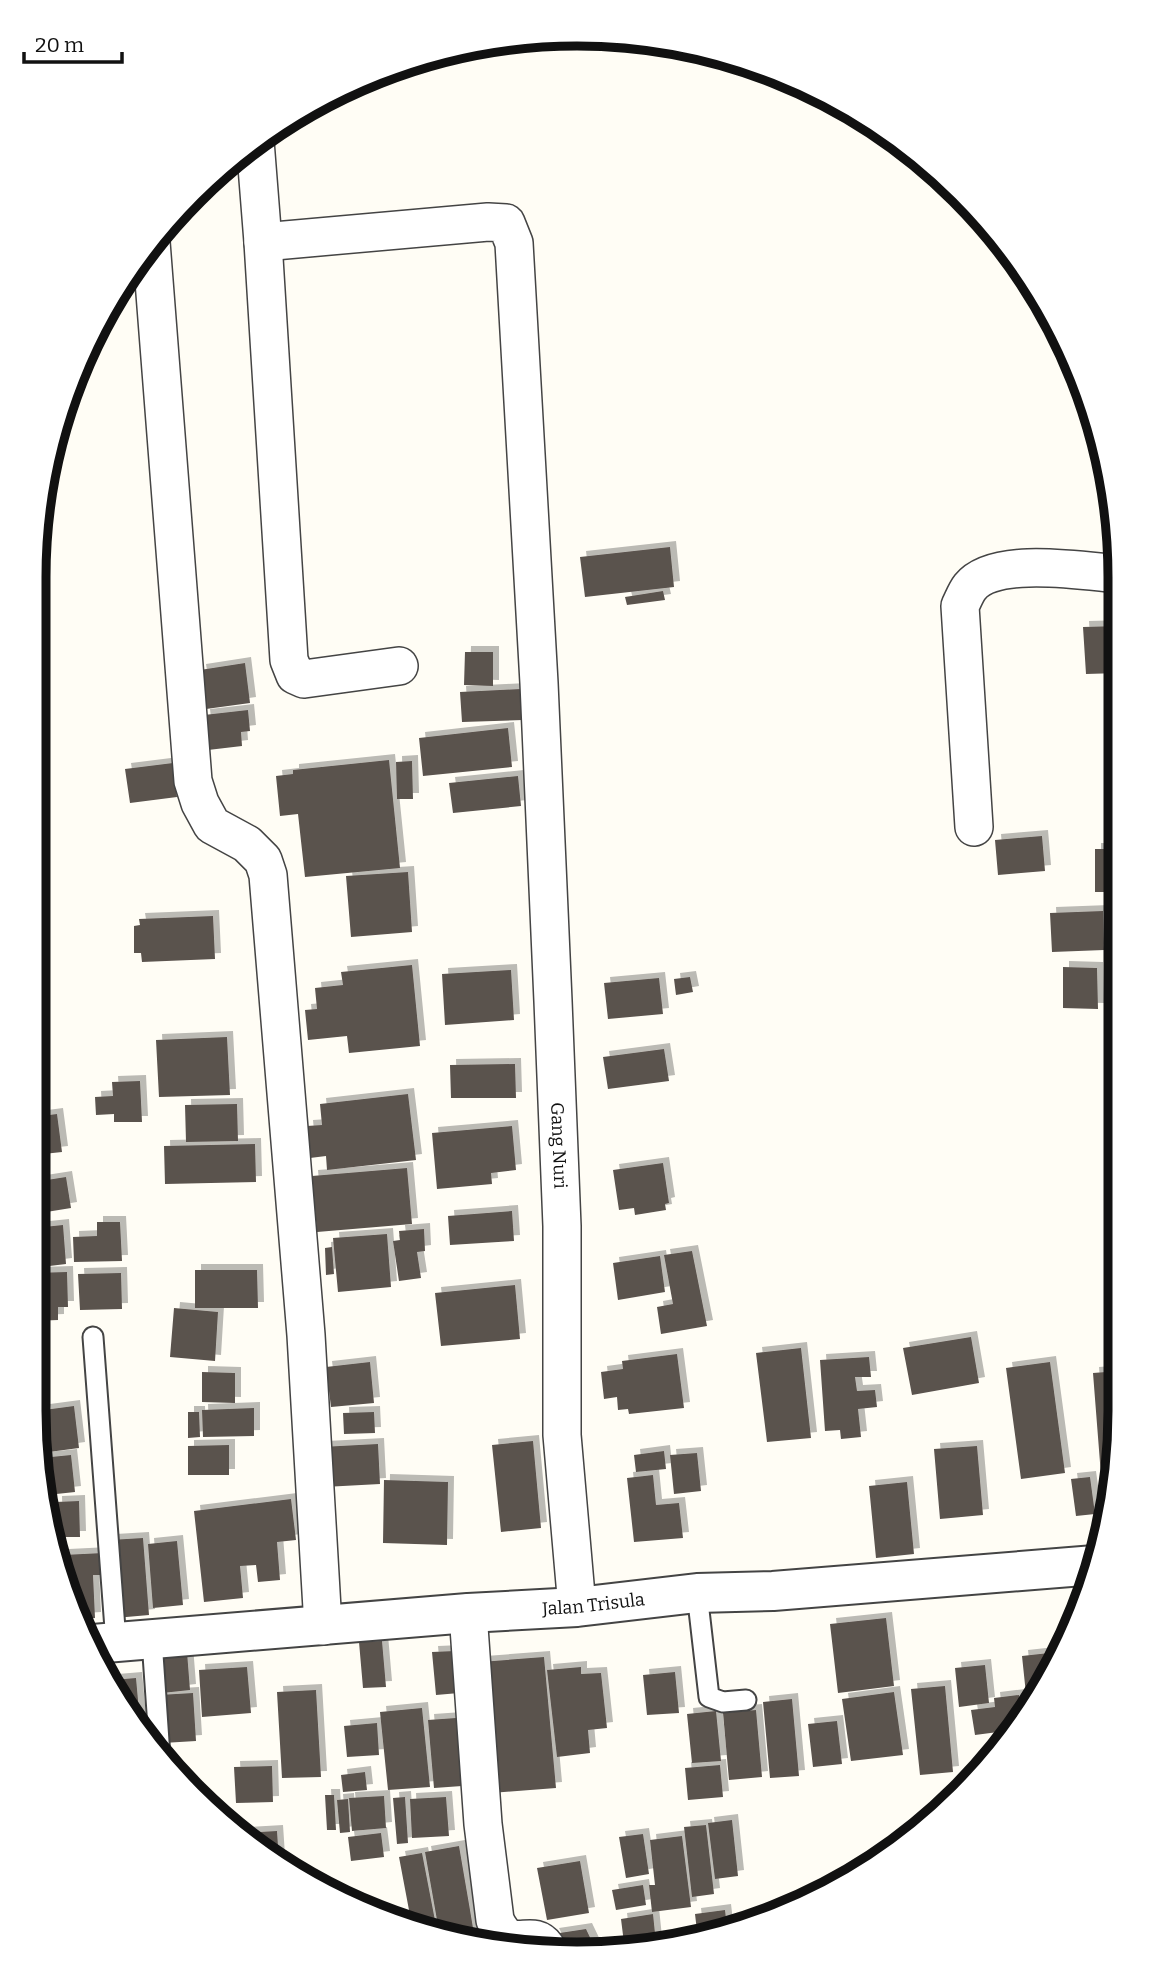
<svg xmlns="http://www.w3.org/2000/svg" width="1153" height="1988" font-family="Bitter,serif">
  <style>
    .building { fill: #5a524d; filter: url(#shadow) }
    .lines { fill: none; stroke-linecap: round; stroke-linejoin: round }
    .service-casing { stroke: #444; stroke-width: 23 }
    .minor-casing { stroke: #444; stroke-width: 40 }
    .tertiary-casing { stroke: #444; stroke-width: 42 }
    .service { stroke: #fff; stroke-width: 19 }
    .minor { stroke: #fff; stroke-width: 37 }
    .tertiary { stroke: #fff; stroke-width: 38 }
    .labels { text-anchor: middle; stroke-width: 7; stroke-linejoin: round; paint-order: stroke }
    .street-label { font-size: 18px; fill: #111; stroke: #fff }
    .rim { fill: none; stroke: #111; stroke-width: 9 }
  </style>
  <defs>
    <filter id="shadow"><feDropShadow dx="6" dy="-6" stdDeviation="0" flood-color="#0004"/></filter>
  </defs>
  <rect width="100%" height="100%" fill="#fffdf5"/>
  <!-- building -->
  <path class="building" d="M670 547 674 587 585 597 580 557Z
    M663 591 665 600 627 605 625 597Z
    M1119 626V673L1086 674 1083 627Z
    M465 652H493V686L464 685Z
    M245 663 250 703 206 709 200 670Z
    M521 689 522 720 462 722 460 692Z
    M248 710 250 731 241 732 242 746 208 750 204 715Z
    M508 728 512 767 423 776 419 738Z
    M389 760 400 868 305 877 298 814 280 816 276 776 293 774V770Z
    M412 761 413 799H397L396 762Z
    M173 763 177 797 130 803 125 769Z
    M518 776 521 806 453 813 449 783Z
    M1042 836 1045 871 998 875 995 840Z
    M1095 849H1119V892H1095Z
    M408 872 412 932 351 937 346 876Z
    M1103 911 1104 950 1052 952 1050 913Z
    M213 916 215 959 142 962 141 953H134V926L140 925 139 919Z
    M412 965 420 1046 349 1053 347 1036 308 1040 305 1010 317 1009 315 988 343 985 341 972Z
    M1063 967 1097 968 1098 1009 1063 1008Z
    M511 970 514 1020 445 1025 442 974Z
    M1112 972H1119V1016H1115Z
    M690 977 693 992 676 995 674 979Z
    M659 978 663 1014 608 1019 604 983Z
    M227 1037 230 1095 159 1097 156 1040Z
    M664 1049 669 1081 608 1089 603 1057Z
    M515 1064 516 1098H451L450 1065Z
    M140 1081 142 1122H114V1114L96 1115 95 1097 113 1096 112 1082Z
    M408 1094 416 1160 327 1170 326 1156 310 1158 307 1126 322 1125 320 1104Z
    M237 1104 238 1141 186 1142 185 1105Z
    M57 1114 62 1152 34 1155V1117Z
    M512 1126 516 1170 491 1173 492 1184 437 1189 432 1133Z
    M255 1144 256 1182 165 1184 164 1146Z
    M663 1163 669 1203 665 1204 666 1210 635 1215 634 1208 619 1210 613 1170Z
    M407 1168 412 1224 317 1232 312 1176Z
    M66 1177 71 1208 34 1214V1182Z
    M512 1211 514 1241 450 1245 448 1216Z
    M97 1222H120L122 1261 74 1262 73 1237 97 1236Z
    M63 1225 66 1264 33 1268 34 1228Z
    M424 1229 425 1251 417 1252 421 1278 399 1281 393 1241 400 1240 399 1231Z
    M387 1234 391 1287 338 1292 333 1238Z
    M332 1247 334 1274 326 1275 325 1248Z
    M692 1251 707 1326 661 1334 657 1307 673 1304 664 1255Z
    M660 1256 665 1292 618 1300 613 1263Z
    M195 1270H257L258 1308H195Z
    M67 1272 68 1307H58V1320L33 1321V1273Z
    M121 1273 122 1309 80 1310 78 1274Z
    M515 1285 520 1339 441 1346 435 1293Z
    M174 1308 218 1312 215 1361 170 1357Z
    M971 1337 979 1383 912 1395 903 1348Z
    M801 1348 811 1438 767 1442 756 1353Z
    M677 1354 684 1408 629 1414 628 1409 618 1410 617 1397 604 1399 601 1372 623 1369 622 1361Z
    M869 1357 871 1377H855L857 1391 875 1390 877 1407 858 1409 861 1437 841 1439 840 1430 825 1431 820 1360Z
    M370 1362 374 1403 331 1407 326 1367Z
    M1050 1362 1065 1473 1021 1479 1006 1368Z
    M1119 1371V1447L1108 1501H1103L1093 1373Z
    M202 1372 235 1373V1403L202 1402Z
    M74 1406 79 1448 49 1452 44 1410Z
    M254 1408V1436L203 1437 202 1410Z
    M188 1412H199L200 1437 188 1438Z
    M374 1412 375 1433 344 1434 343 1413Z
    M533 1441 541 1528 501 1532 492 1445Z
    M378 1444 380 1484 324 1487 321 1447Z
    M229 1445V1475H188V1446Z
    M977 1446 983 1515 940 1519 934 1449Z
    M664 1451 666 1469 636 1472 634 1455Z
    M697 1453 701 1491 674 1494 670 1455Z
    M71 1455 75 1492 47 1495 41 1458Z
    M653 1475 656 1505 679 1503 683 1538 634 1542 627 1478Z
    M1090 1477 1095 1514 1076 1516 1071 1479Z
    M384 1480 448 1482 447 1545 383 1543Z
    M907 1482 914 1554 876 1558 869 1486Z
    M291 1499 296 1540 277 1542 280 1580 258 1582 256 1565 240 1566 243 1598 204 1602 194 1511Z
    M79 1501 80 1537H57L56 1502Z
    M143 1538 149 1615 115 1618 110 1540Z
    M177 1541 183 1605 153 1608 148 1544Z
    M103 1553 104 1575H93L95 1618 80 1619 65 1592 63 1555Z
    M886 1618 894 1686 838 1693 830 1624Z
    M382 1641 386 1687 363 1688 359 1642Z
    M455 1651 459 1693 436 1695 432 1652Z
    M187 1652 190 1690 162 1693 159 1655Z
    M1058 1652 1048 1674 1028 1713 1022 1656Z
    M544 1657 556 1788 491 1793 480 1662Z
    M985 1665 989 1703 959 1707 955 1668Z
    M247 1667 251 1713 202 1717 199 1670Z
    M581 1667V1674L601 1673 607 1728 588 1730 590 1753 557 1757 547 1670Z
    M675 1672 679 1713 647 1715 643 1675Z
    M136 1678 141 1733 112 1680Z
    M945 1686 953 1772 920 1775 911 1689Z
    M316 1690 321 1777 282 1778 277 1692Z
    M894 1692 903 1755 851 1761 842 1699Z
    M193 1693 196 1741 163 1743 159 1695Z
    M1019 1695 1022 1720 1000 1743 998 1732 975 1735 971 1710 995 1707 994 1698Z
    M792 1699 799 1776 770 1778 763 1702Z
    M422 1708 430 1787 388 1790 380 1712Z
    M756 1710 762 1777 729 1780 723 1713Z
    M716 1711 721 1761 692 1763 687 1714Z
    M456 1718 462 1786 434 1788 428 1720Z
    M837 1721 842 1764 813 1767 808 1724Z
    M377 1723 379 1755 347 1757 344 1726Z
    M720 1765 723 1797 688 1800 685 1768Z
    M272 1766 273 1802 236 1803 234 1767Z
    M365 1772 367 1790 343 1792 341 1775Z
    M325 1795H334L336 1830H327Z
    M384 1796 386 1828 352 1831 349 1798Z
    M405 1797 408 1843 397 1844 393 1798Z
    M446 1797 449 1836 412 1838 410 1799Z
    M348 1799 350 1832 340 1833 337 1800Z
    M732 1820 738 1876 715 1879 708 1823Z
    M706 1825 714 1894 692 1897 684 1827Z
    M277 1831 279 1861H272L243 1833Z
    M381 1833 384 1857 351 1861 348 1837Z
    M643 1834 649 1874 626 1878 619 1837Z
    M682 1836 691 1907 652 1912 649 1885H655L650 1840Z
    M459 1846 470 1910 475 1940 440 1937 425 1852Z
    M422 1853 438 1936 412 1926 399 1857Z
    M580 1861 589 1913 547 1920 537 1868Z
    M643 1885 646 1905 616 1910 612 1890Z
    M725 1910 727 1927 697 1931 695 1914Z
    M653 1914 656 1943 625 1951 621 1919Z
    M586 1929 597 1952 560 1948 553 1934Z"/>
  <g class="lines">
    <!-- service casing -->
    <g class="service-casing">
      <path id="service" d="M93 1337 116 1642
        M697 1593 709 1697 723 1702 746 1700
        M152 1640 160 1756"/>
    </g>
    <!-- minor casing -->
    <g class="minor-casing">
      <g id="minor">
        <path d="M255 141 263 242 289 660 295 675 304 679 399 666"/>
        <path d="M151 242 193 781 200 803 212 825 247 844 263 860 268 875 306 1335 323 1626"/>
        <path id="s1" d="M263 242 488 222 506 223 514 243 539 683 553 1001 562 1226V1435L577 1607"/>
        <path d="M974 827 960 606C963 600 966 592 970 587 995 556 1083 571 1119 574"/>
        <path d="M468 1613 483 1824 495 1920C511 1957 531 1926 546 1947"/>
      </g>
    </g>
    <!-- tertiary casing -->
    <g class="tertiary-casing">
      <g id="tertiary">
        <path id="s2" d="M93 1644 468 1613 577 1607 697 1593 773 1591 1095 1565"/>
      </g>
    </g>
    <!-- service -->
    <use href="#service" class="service"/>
    <!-- minor -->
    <use href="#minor" class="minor"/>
    <!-- tertiary -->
    <use href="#tertiary" class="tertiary"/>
  </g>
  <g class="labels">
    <!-- street labels -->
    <g class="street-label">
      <text dy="6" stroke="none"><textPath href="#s1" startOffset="1169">Gang Nuri</textPath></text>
      <text dy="6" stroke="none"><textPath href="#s2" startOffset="502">Jalan Trisula</textPath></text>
    </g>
  </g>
  <!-- crop -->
  <path d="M0 0H1153V1988H0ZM577 46H577A531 531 0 0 1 1108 577V1411A531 531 0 0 1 577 1942H577A531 531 0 0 1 46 1411V577A531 531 0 0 1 577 46Z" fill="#fff" fill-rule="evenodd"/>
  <path class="rim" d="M577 46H577A531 531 0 0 1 1108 577V1411A531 531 0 0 1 577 1942H577A531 531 0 0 1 46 1411V577A531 531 0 0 1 577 46Z"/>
  <!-- scale -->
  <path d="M24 52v10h98v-10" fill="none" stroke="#111111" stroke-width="3.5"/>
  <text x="35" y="52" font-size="21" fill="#111111" stroke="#ffffff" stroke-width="5" paint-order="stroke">20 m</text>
</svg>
